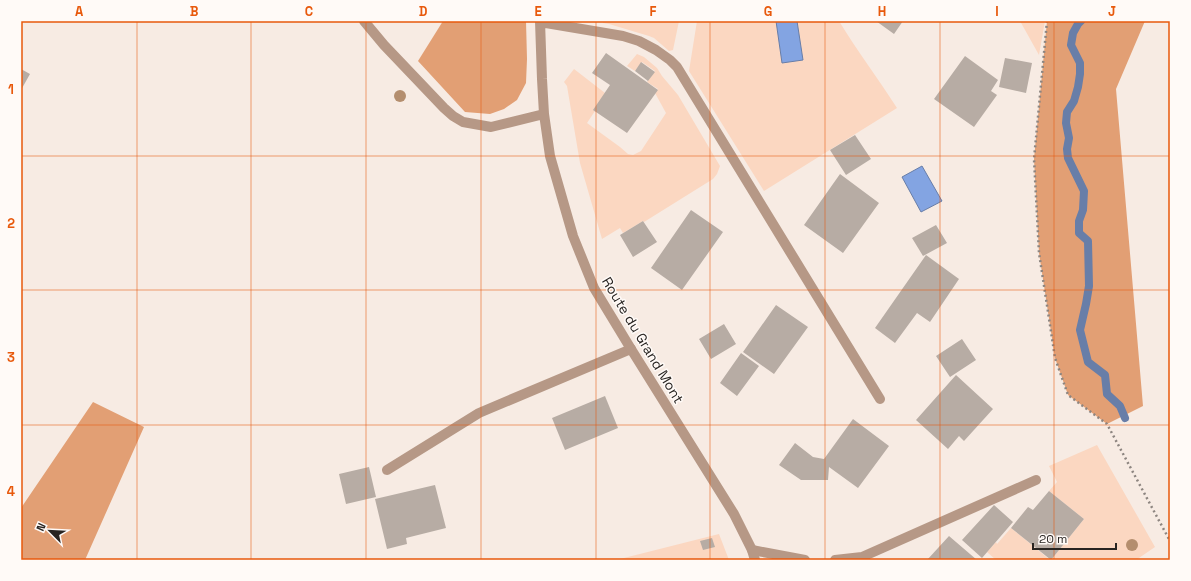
<svg xmlns="http://www.w3.org/2000/svg" width="1191" height="581" font-family="'Space Grotesk',sans-serif">
  <style>
    .green { fill: #fbd7c1 }
    .forest { fill: #e29f74 }
    .water { fill: #83a4e2; stroke: #687ea8 }
    .lines { fill: none; stroke-linecap: round; stroke-linejoin: round }
    .stream { stroke: #687ea8; stroke-width: 8 }
    .building { fill: #b7aca4 }
    .path { stroke: #8d8580; stroke-width: 2.5; stroke-dasharray: 2 3; stroke-linecap: butt }
    .service { stroke: #b69886; stroke-width: 10 }
    .minor { stroke: #b69886; stroke-width: 10 }
    .tree { fill: #b48e6e }
    .grid { fill: none; stroke: #e8590c; stroke-width: 1; stroke-opacity: 0.55 }
    .labels { text-anchor: middle; stroke-width: 3; stroke-linejoin: round; paint-order: stroke }
    .street-label { font-size: 14px; fill: #282421; stroke: #fffaf7 }
    .neatline { fill: none; stroke: #e8590c; stroke-width: 1.5 }
    .grid-label { font-size: 13px; text-anchor: middle; font-weight: bold; fill: #e8590c }
  </style>
  <rect width="100%" height="100%" fill="#f7ebe3"/>
  <!-- green -->
  <path class="green" d="M602 21H679L673 50 669 51 654 38 649 36 609 24 603 23Z
    M697 21H839C857 51 878 78 897 108L764 191 689 71Z
    M1020 21H1045L1039 55Z
    M637 54 644 57 657 68 662 76 678 95 720 166 717 174 713 179 644 222 643 221 623 233 620 228 602 239 580 163 567 86 564 82 574 69 605 93 594 110 595 111 587 123 620 147 628 154 633 155 641 151 666 113 655 93 658 89 647 82 655 71 642 62 635 71 627 66Z
    M1097 445 1155 547 1136 560H1051L1084 519 1049 491 1057 482 1049 466Z
    M1011 528 1050 560H996L987 552 996 542 997 544Z
    M719 534 729 560H616Z"/>
  <!-- forest -->
  <path class="forest" d="M443 21H526L527 59 526 83 517 100 504 109 490 114 465 112 418 61Z
    M1047 21H1145L1116 89 1143 406 1107 424 1068 395 1055 358 1039 253 1034 159Z
    M93 402 144 427 85 560H21V508Z"/>
  <!-- water -->
  <path class="water" d="M776 21H797L803 60 782 63Z
    M922 166 942 201 921 212 902 177Z"/>
  <g class="lines">
    <!-- stream -->
    <path class="stream" d="M1081 21 1078 24 1073 33 1071 45 1080 63V74L1078 87 1074 101 1067 112 1066 123 1069 138 1067 149 1068 158 1084 191 1083 210 1079 221V233L1088 241 1089 286 1086 304 1080 330 1088 362 1105 375 1107 394 1120 406 1125 418"/>
  </g>
  <!-- building -->
  <path class="building" d="M876 21H903L894 34Z
    M606 53 658 90 627 133 593 110 610 85 592 73Z
    M965 56 998 80 991 91 997 95 974 127 934 99Z
    M1005 58 1032 63 1026 93 999 87Z
    M641 62 655 72 648 81 635 71Z
    M21 69 30 74 21 90Z
    M855 135 871 159 846 175 830 150Z
    M840 174 879 203 843 253 804 225Z
    M691 210 723 232 682 290 651 268Z
    M643 221 657 242 633 257 620 235Z
    M936 225 947 243 923 256 912 238Z
    M926 255 959 279 930 322 917 313 895 343 875 328Z
    M776 305 808 327 774 374 743 352Z
    M724 324 736 344 711 359 699 339Z
    M962 339 976 360 950 377 936 356Z
    M741 353 759 366 737 396 720 383Z
    M956 375 993 409 964 441 959 436 948 449 916 420Z
    M605 396 618 428 565 450 552 418Z
    M853 419 889 446 858 488 829 467 828 480H801L779 465 795 443 813 457 824 459Z
    M369 467 376 497 346 504 339 474Z
    M435 485 446 528 406 538 407 544 387 549 375 499Z
    M1049 491 1084 519 1051 560 1011 528 1028 507 1033 510Z
    M994 505 1013 522 982 558 962 540Z
    M949 536 977 560H927Z
    M712 538 715 547 703 550 700 541Z"/>
  <g class="lines">
    <!-- path -->
    <path class="path" d="M1047 21 1034 159 1039 253 1055 358 1068 395 1107 424 1170 541"/>
    <!-- service -->
    <path class="service" d="M387 470 479 413 631 349
      M752 550 805 560
      M835 560 862 557 1036 480"/>
    <!-- minor -->
    <path class="minor" d="M364 21 384 45 444 108 453 116 463 122 491 127 544 114
      M540 21 542 79 544 114 550 156 573 236 594 288 631 349 734 514 752 550 755 560
      M540 22 623 36 639 41 656 50 670 60 677 67 880 399"/>
  </g>
  <!-- trees -->
  <g class="tree">
    <circle cx="400" cy="96" r="6"/>
    <circle cx="1132" cy="545" r="6"/>
  </g>
  <!-- grid -->
  <path class="grid" d="M137 21V560M251 21V560M366 21V560M481 21V560M596 21V560M710 21V560M825 21V560M940 21V560M1054 21V560M21 156H1170M21 290H1170M21 425H1170"/>
  <g class="labels">
    <!-- street labels -->
    <g class="street-label">
      <text transform="translate(643 340) rotate(59)" y="5">Route du Grand Mont</text>
    </g>
  </g>
  <!-- border -->
  <rect width="1191" height="581" fill="none" stroke="#fffaf7" stroke-width="44"/>
  <!-- north arrow -->
  <g transform="translate(50 531) rotate(294)" stroke="#fffaf7" stroke-width="3" paint-order="stroke">
  <path d="M0-3L7 15L0 10L-7 15Z" fill="#282421"/>
  <text y="-6" font-size="11" font-weight="bold" text-anchor="middle" fill="#282421">N</text>
  </g>
  <!-- scale -->
  <path d="M1033 543v6h83v-6" fill="none" stroke="#282421" stroke-width="2"/>
  <text x="1039" y="543" font-size="12" fill="#282421" stroke="#fffaf7" stroke-width="3" paint-order="stroke">20 m</text>
  <rect x="22" y="22" width="1147" height="537" class="neatline"/>
  <g class="grid-label">
    <text x="79" y="16">A</text>
    <text x="194" y="16">B</text>
    <text x="309" y="16">C</text>
    <text x="423" y="16">D</text>
    <text x="538" y="16">E</text>
    <text x="653" y="16">F</text>
    <text x="768" y="16">G</text>
    <text x="882" y="16">H</text>
    <text x="997" y="16">I</text>
    <text x="1112" y="16">J</text>
    <text x="11" y="94">1</text>
    <text x="11" y="228">2</text>
    <text x="11" y="362">3</text>
    <text x="11" y="496">4</text>
  </g>
</svg>
